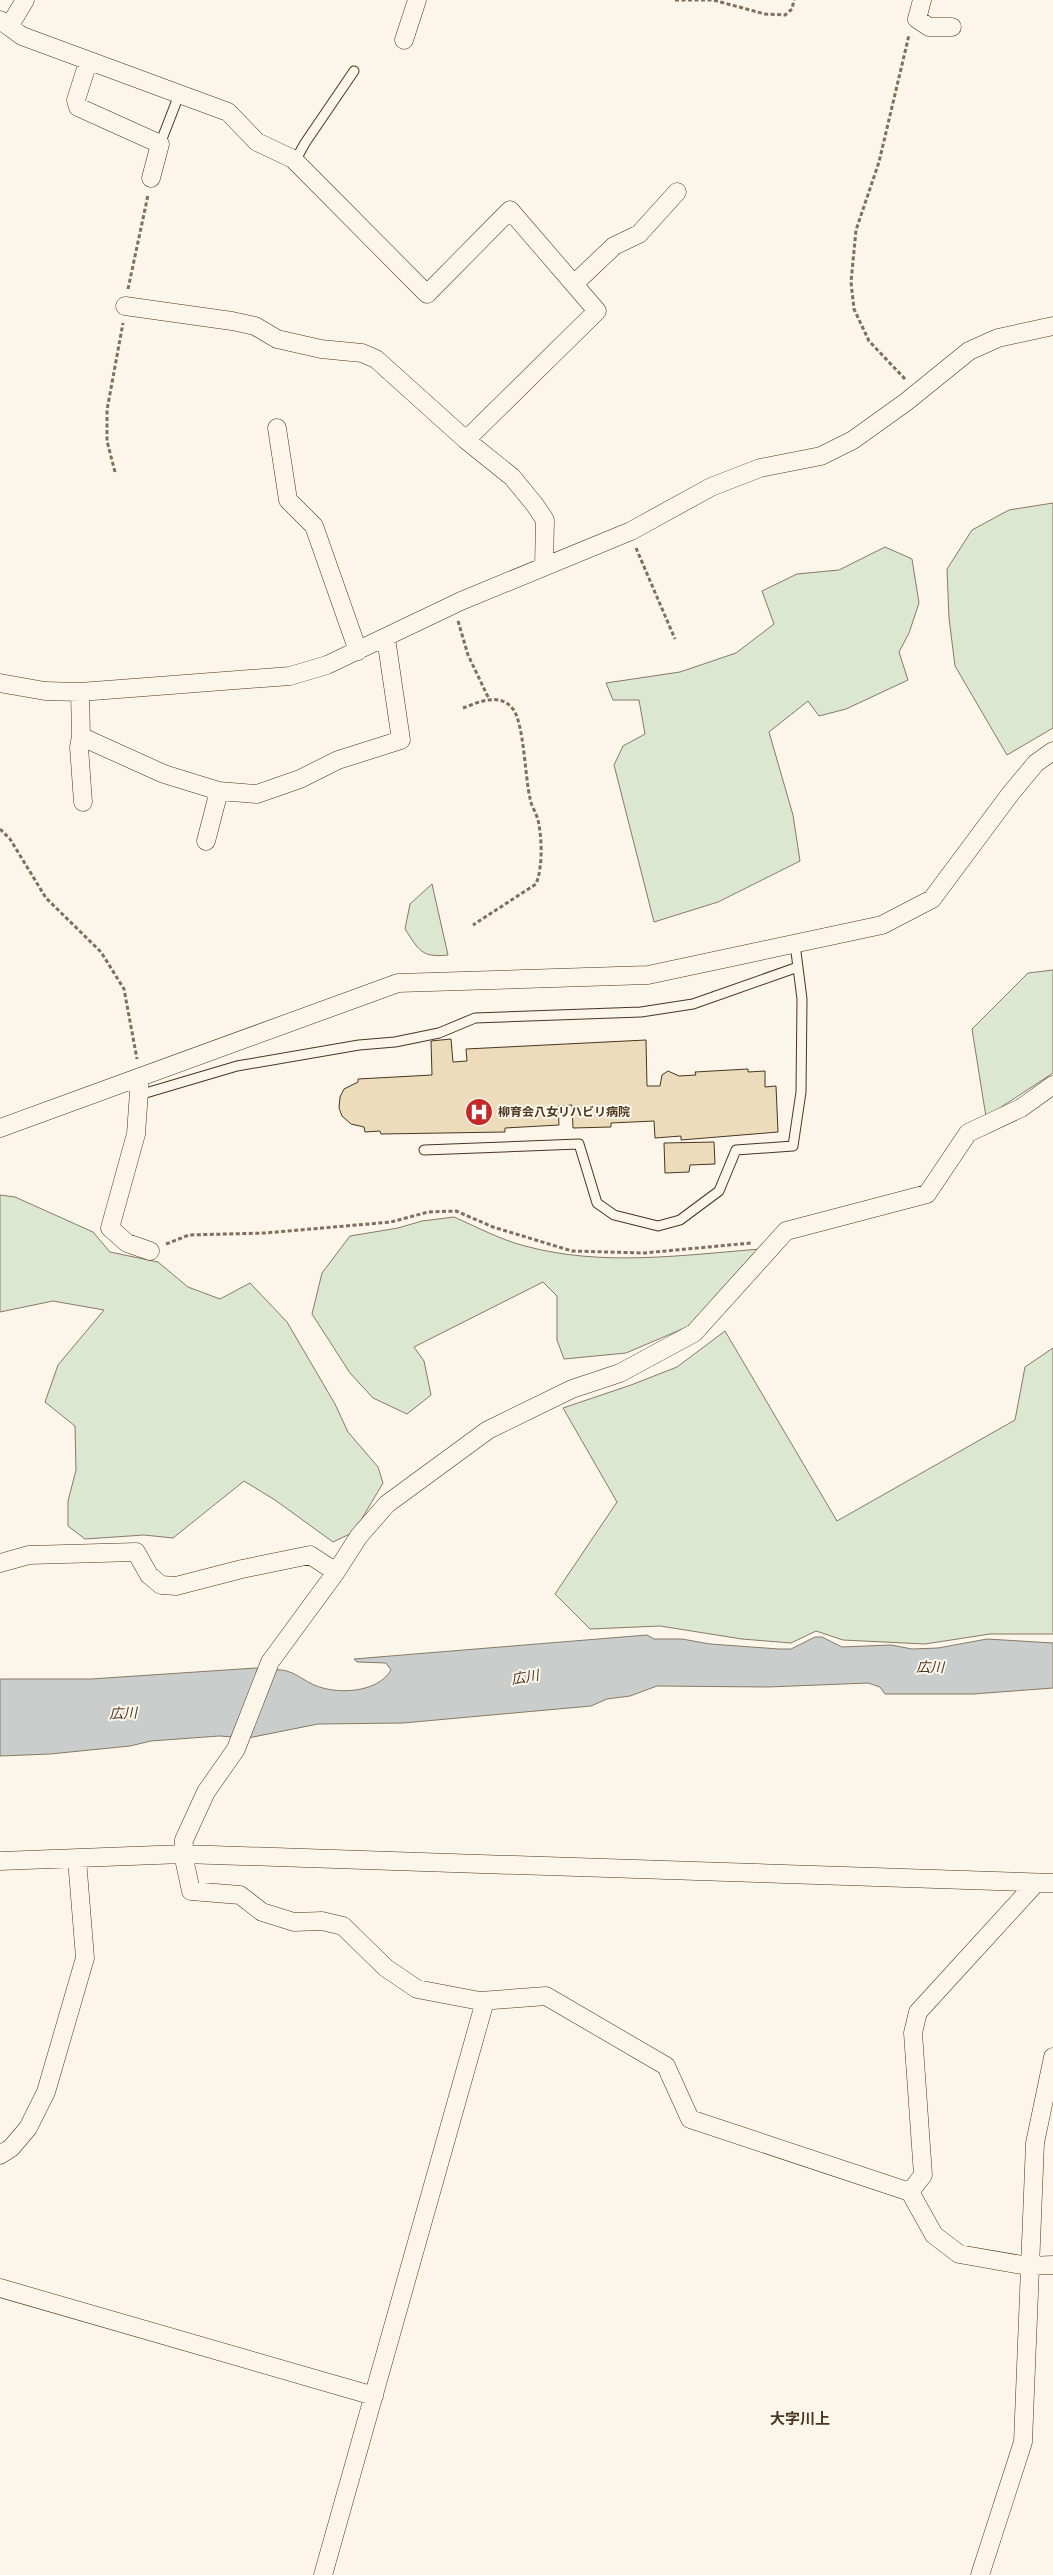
<svg xmlns="http://www.w3.org/2000/svg" width="1053" height="2575" font-family="Inter,'Noto Sans JP',sans-serif">
  <style>
    .green { fill: #dce7d0; stroke: #887966 }
    .water { fill: #c9cecd; stroke: #887966 }
    .building { fill: #ecdcbc; stroke: #4a3520 }
    .lines { fill: none; stroke-linecap: round; stroke-linejoin: round }
    .lane-casing { stroke: #4a3520; stroke-width: 11 }
    .street-casing { stroke: #4a3520; stroke-width: 19 }
    .path { stroke: #7f6f5c; stroke-width: 3; stroke-dasharray: 4 2.5; stroke-linecap: butt }
    .lane { stroke: #fbf6e9; stroke-width: 9 }
    .street { stroke: #fbf6e9; stroke-width: 18 }
    .labels { text-anchor: middle; stroke-width: 4; stroke-linejoin: round; paint-order: stroke }
    .poi-label { font-size: 12px; font-weight: bold; fill: #4a3520; stroke: #fbf6e9; text-anchor: start }
    .water-label { font-size: 14px; font-style: italic; fill: #4a3520; stroke: #fbf6e9 }
    .quarter-label { font-size: 15px; font-weight: bold; fill: #4a3520; stroke: #fbf6e9 }
  </style>
  <rect width="100%" height="100%" fill="#fbf6e9"/>
  <!-- green -->
  <path class="green" d="M1053 503V728L1007 755 955 666 949 618 947 569 972 530 1009 510Z
    M885 547 912 559 919 603 909 633 899 652 908 680 846 709 819 716 808 701 769 732 793 815 800 861 718 902 654 922 614 765 623 746 645 734 639 700H613L606 683 680 672 736 653 774 624 762 591 797 574 839 570Z
    M432 884 448 955C421 958 419 950 405 929L410 904Z
    M1053 970V1073L986 1117 972 1029 1028 973Z
    M0 1195 15 1197 93 1232 110 1252 158 1262 188 1287 220 1299 250 1283 287 1322 335 1404 348 1432 378 1467 383 1483 354 1532 333 1542 275 1500 244 1481 173 1538 144 1535 85 1539 68 1526V1501L76 1470 75 1426 45 1402 58 1365 104 1310 53 1301 0 1312Z
    M454 1217C477 1227 501 1240 525 1246 602 1267 683 1255 761 1249L731 1284 687 1327 626 1353 564 1359 557 1340V1296L543 1282 414 1347 424 1361 431 1395 407 1414 373 1398 350 1373 312 1314 322 1273 350 1236 398 1228 422 1221Z
    M725 1331 837 1521 1015 1420 1025 1367 1053 1348V1634H990L925 1644 843 1640 816 1631 791 1643 742 1639 660 1626 590 1629 555 1594 617 1502 563 1408 631 1385 677 1367Z"/>
  <!-- water -->
  <path class="water" d="M647 1635 654 1639H682L710 1644 779 1649H791L815 1637H822L842 1647 891 1645 912 1649 938 1648 987 1639 1053 1643V1688L973 1694H885L880 1687 868 1683 768 1687 657 1686 630 1696 607 1699 591 1706 403 1723 318 1724 248 1738 219 1736 151 1741 130 1746 50 1754 0 1756V1679H91L256 1668C266 1670 280 1669 287 1671 297 1674 305 1681 314 1685 337 1695 378 1693 391 1670L386 1663 357 1662 354 1659Z"/>
  <!-- building -->
  <path class="building" d="M451 1039 453 1062 467 1061 466 1049 646 1040 647 1086H660L662 1075 668 1071 679 1076 696 1075 695 1072 748 1069V1072L765 1071V1087L776 1086 778 1132 681 1140V1136L655 1138 654 1121 611 1123V1127L573 1128 572 1105 558 1106 559 1125 505 1128V1132L381 1134 380 1131 365 1132 364 1127 351 1124 342 1116 339 1108 340 1097 344 1089 358 1082V1079L432 1075 431 1041Z
    M714 1142 715 1164 690 1165 689 1172 665 1173 664 1143Z"/>
  <g class="lines">
    <!-- lane casing -->
    <g class="lane-casing">
      <path id="lane" d="M160 144 179 95
        M295 161 305 143 354 71
        M139 1095 237 1066 359 1045 395 1042 439 1033 475 1018 641 1012 693 1004 798 967
        M424 1150 579 1144 597 1203 614 1215 658 1226 680 1220 719 1191 736 1150 793 1146 801 1092 802 999 795 944"/>
    </g>
    <!-- street casing -->
    <g class="street-casing">
      <path id="street" d="M922 0 917 19 929 27H952
        M0 20 22 36 228 112 257 142 293 159 427 294 510 210 597 311 466 440
        M10 25 25 0
        M404 40 417 0
        M88 62 76 100 78 107 160 144 151 178
        M574 284 614 246 639 234 677 192
        M125 306 232 321 255 326 277 339 321 349 362 353 376 359 466 440 512 477 535 505 545 520 544 566
        M277 428 288 500 314 526 358 651
        M0 683 45 691 80 692 290 676 327 665 461 601 631 531 711 487 760 468 821 456 853 440 906 402 969 351 998 338 1053 326
        M80 692 81 736 93 742 164 774 219 791 257 794 300 779 338 760 401 740 386 638
        M81 736 79 747 83 802
        M206 841 219 791
        M140 1077 136 1134 110 1228 127 1243 150 1251
        M1053 1085 1021 1108 968 1133 927 1194 786 1231 694 1333 620 1373 572 1389 488 1430 387 1504 359 1536 336 1572 270 1662 236 1749 206 1792 184 1840 183 1854 191 1891 240 1895 262 1912 294 1922 322 1921 343 1926 386 1968 417 1989 480 2001 546 1996 666 2066 690 2119 910 2192 934 2235 959 2254 1028 2266 1053 2265
        M0 1128 398 983 648 975 882 925 932 899 1011 793 1036 763 1053 751
        M0 1563 29 1555 136 1552 149 1575 161 1585 176 1586 242 1569 310 1555 336 1572
        M0 1861 183 1854 1053 1883
        M0 2155 11 2148 28 2128 46 2092 85 1958 77 1859
        M910 2192 923 2175 913 2033 918 2012 1036 1883
        M0 2288 374 2396
        M323 2575 485 2001
        M980 2575 1023 2442 1035 2143 1053 2057"/>
    </g>
    <!-- path -->
    <path class="path" d="M675 0H713L765 14 785 15 792 9 794 0
      M128 289 148 195
      M905 379 869 341 854 309 851 282 856 230 879 162 909 35
      M115 472 107 441V410L123 323
      M636 548 675 639
      M458 621 468 655 489 699
      M463 708C479 702 500 692 513 709 524 723 525 778 530 798 531 806 536 812 538 820 542 838 543 867 536 884L473 925
      M0 829 10 839 46 898 101 952 124 989 137 1059
      M166 1244 189 1235 265 1233 391 1222 428 1212 456 1211 493 1227 572 1251 644 1253 751 1243"/>
    <!-- lane -->
    <use href="#lane" class="lane"/>
    <!-- street -->
    <use href="#street" class="street"/>
  </g>
  <!-- icons -->
  <defs>
    <g id="hospital-disc" transform="scale(1.4375)"><circle r="9.5" fill="#c62828" stroke="#fbf6e9"/><path d="M-5-5h3v3.5h4V-5h3V5h-3V1.5h-4V5h-3Z" fill="#fff"/></g>
  </defs>
  <g fill-rule="evenodd">
    <use href="#hospital-disc" x="479" y="1112"/>
  </g>
  <g class="labels">
    <!-- poi labels -->
    <g class="poi-label">
      <text x="498" y="1116">柳育会八女リハビリ病院</text>
    </g>
    <!-- water labels -->
    <g class="water-label">
      <text transform="translate(930 1667) rotate(1)" y="5">広川</text>
      <text transform="translate(525 1677) rotate(-10)" y="5">広川</text>
      <text transform="translate(123 1713) rotate(-2)" y="5">広川</text>
    </g>
    <!-- quarter labels -->
    <g class="quarter-label">
      <text x="800" y="2424">大字川上</text>
    </g>
  </g>
</svg>
